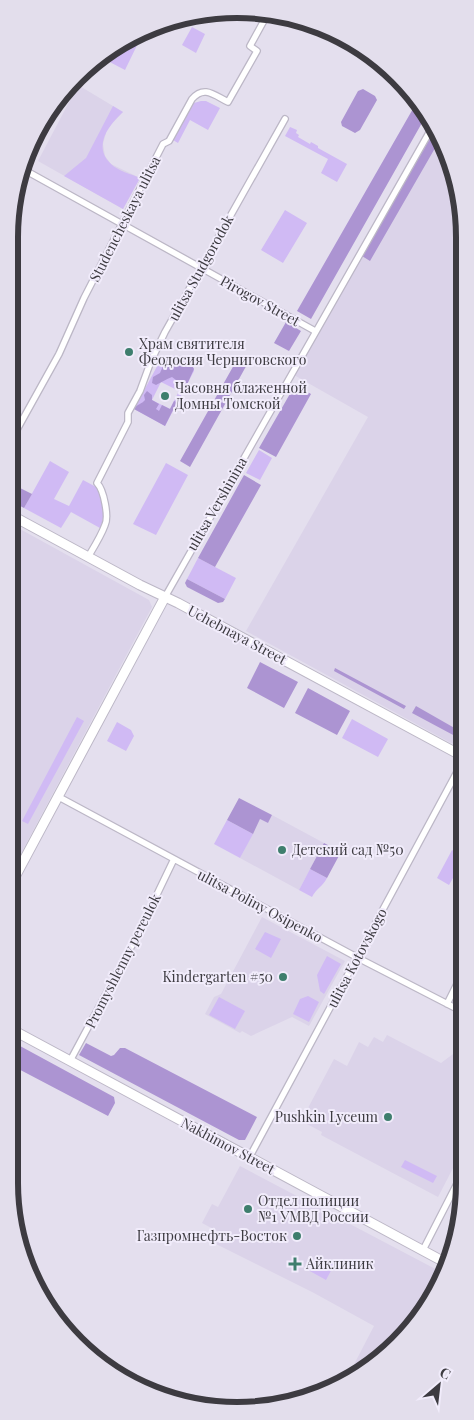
<svg xmlns="http://www.w3.org/2000/svg" width="474" height="1420" font-family="'Playfair Display',serif">
  <style>
    .built { fill: #dbd3e9 }
    .green { fill: #d0baf4; fill-rule: evenodd }
    .forest { fill: #ac94d2 }
    .lines { fill: none; stroke-linecap: round; stroke-linejoin: round }
    .street-casing { stroke: #bcb7c6; stroke-width: 8 }
    .secondary-casing { stroke: #bcb7c6; stroke-width: 11 }
    .primary-casing { stroke: #bcb7c6; stroke-width: 11 }
    .street { stroke: #fff; stroke-width: 5.5 }
    .secondary { stroke: #fff; stroke-width: 9 }
    .primary { stroke: #fff; stroke-width: 9 }
    .poi-dot { fill: #3e7e6d; stroke: #f1ecfb; stroke-width: 2 }
    .labels { text-anchor: middle; stroke-width: 4; stroke-linejoin: round; paint-order: stroke }
    .street-label { font-size: 14px; fill: #3d3b41; stroke: #f1ecfb }
    .poi-label { font-size: 14px; fill: #3d3b41; stroke: #f1ecfb; text-anchor: start }
    .rim { fill: none; stroke: #3d3b41; stroke-width: 6 }
  </style>
  <rect width="100%" height="100%" fill="#e4dfee"/>
  <!-- built -->
  <path class="built" d="M78 85 123 112 107 129 103 144 105 156 111 164 140 178 123 209 38 161Z
    M436 128 442 136 463 207 464 746 462 747 451 743 246 631 368 417 294 375Z
    M9 523 149 600 152 607 9 876Z
    M272 815 324 843 299 890 240 858 260 819 268 823Z
    M262 917 345 961 309 1026 292 1017 251 1036 242 1031 240 1033 205 1014 214 997 221 994Z
    M387 1035 441 1063 453 1054 465 1060V1145L438 1197 321 1135 322 1132 307 1124 314 1111 308 1108 334 1059 347 1066 359 1042 368 1047 374 1037 383 1042Z
    M240 1166 443 1273 427 1310 364 1373 351 1379 348 1376 374 1326 314 1293 214 1243 219 1232 202 1223 212 1204 218 1207Z"/>
  <!-- green -->
  <path class="green" d="M192 27 205 34 196 53 182 45Z
    M143 33 125 70 102 58 123 39Z
    M201 101H206L220 108 208 130 190 120 178 143 173 140 194 103Z
    M113 106 123 112C109 125 92 146 111 164 118 171 131 174 140 178L123 209 64 176 86 158Z
    M290 127 297 130 296 133 299 135 298 137 310 144 311 142 318 146V148L347 164 337 182 321 173 328 159 285 136Z
    M285 210 307 223 283 263 261 250Z
    M174 355 193 366 194 371 165 426 134 409 161 359 170 364ZM161 382 179 391 170 409 152 400Z
    M259 450 272 458 260 480 246 473Z
    M50 461 69 472 54 499 69 506 83 480 98 488C103 499 106 517 100 528L71 512 61 528 24 508Z
    M166 463 188 475 156 535 133 524Z
    M198 558 236 578 225 599 187 579Z
    M77 717 84 721 28 824 22 821Z
    M352 719 388 739 378 757 342 738Z
    M117 722 131 730 134 736 126 751 107 741Z
    M227 820 253 834 240 858 214 844Z
    M452 850 465 857 449 885 437 878Z
    M310 869 327 878C323 886 316 889 312 897L299 890Z
    M265 932 281 939 271 958 255 949Z
    M327 956 341 964 324 994 320 991 317 975Z
    M308 996 319 1002 309 1022 293 1014 300 999Z
    M219 997 245 1011 235 1029 209 1015Z
    M405 1160 437 1176 433 1183 401 1167Z
    M316 1256 334 1265 326 1280 308 1270Z"/>
  <!-- forest -->
  <path class="forest" d="M363 89 375 96 377 100 360 130 355 133 342 126 341 122 358 91Z
    M418 100 427 114 311 319 297 311Z
    M436 128 442 136 370 261 362 256Z
    M286 322 301 331 289 351 274 343Z
    M239 356 249 361 190 467 180 461Z
    M178 358 191 364 194 369 185 389 183 390 176 388V380L172 377C166 379 162 382 156 385L152 383 153 377 160 373 163 366 171 365Z
    M295 385 311 394 276 457 259 448Z
    M147 391 152 395V400L159 404 156 409 159 411 162 405 170 409 174 401 177 402 165 426 134 409C137 404 142 404 145 400L144 395Z
    M244 475 261 485 215 567 198 558Z
    M16 486 32 494 24 508 9 500Z
    M187 579 225 599 223 602 218 603 187 587 185 583Z
    M260 662 298 682 284 708 247 688Z
    M335 668 406 706 404 709 334 671Z
    M308 688 350 711 337 735 295 713Z
    M416 706 458 730 455 736 412 713Z
    M239 798 272 815 268 823 260 819 253 834 227 820Z
    M324 843 341 852 327 878 310 869Z
    M9 1040 114 1097 115 1103 108 1116 9 1064Z
    M86 1043 111 1056 114 1055 120 1048H125L257 1117 245 1140H239L79 1055Z"/>
  <g class="lines">
    <!-- street casing -->
    <g class="street-casing">
      <path id="street" d="M285 16 295 22 298 17
        M21 168 315 331
        M9 444 59 354 84 298 163 144 169 141 192 99C204 85 214 95 228 102L257 51 250 46 267 15
        M88 557C94 547 101 536 105 525 109 517 104 490 97 483L128 422V413L140 391 151 361 165 332 285 119
        M165 597 434 124
        M57 796 362 960 465 1013
        M447 1004 465 968
        M70 1061 137 936 174 859
        M249 1158 464 759
        M423 1250 465 1168"/>
    </g>
    <!-- secondary casing -->
    <g class="secondary-casing">
      <path id="secondary" d="M9 514 140 585 178 603 464 757
        M9 888 165 597"/>
    </g>
    <!-- primary casing -->
    <g class="primary-casing">
      <path id="primary" d="M9 1028 448 1264"/>
    </g>
    <!-- street -->
    <use href="#street" class="street"/>
    <!-- secondary -->
    <use href="#secondary" class="secondary"/>
    <!-- primary -->
    <use href="#primary" class="primary"/>
  </g>
  <!-- markers -->
  <g class="poi-dot">
    <circle cx="129" cy="352" r="5"/>
    <circle cx="165" cy="396" r="5"/>
    <circle cx="282" cy="850" r="5"/>
    <circle cx="283" cy="977" r="5"/>
    <circle cx="388" cy="1117" r="5"/>
    <circle cx="248" cy="1209" r="5"/>
    <circle cx="297" cy="1236" r="5"/>
    <path d="M292.5 1256.5h5v5h5v5h-5v5h-5v-5h-5v-5h5z"/>
  </g>
  <g class="labels">
    <!-- street labels -->
    <g class="street-label">
      <text transform="translate(125 219) rotate(-63)" y="5">Studencheskaya ulitsa</text>
      <text transform="translate(201 268) rotate(-61)" y="5">ulitsa Studgorodok</text>
      <text transform="translate(260 301) rotate(29)" y="5">Pirogov Street</text>
      <text transform="translate(217 504) rotate(-60)" y="5">ulitsa Vershinina</text>
      <text transform="translate(237 635) rotate(28)" y="5">Uchebnaya Street</text>
      <text transform="translate(260 906) rotate(28)" y="5">ulitsa Poliny Osipenko</text>
      <text transform="translate(357 958) rotate(-62)" y="5">ulitsa Kotovskogo</text>
      <text transform="translate(123 961) rotate(-63)" y="5">Promyshlenny pereulok</text>
      <text transform="translate(228 1146) rotate(28)" y="5">Nakhimov Street</text>
    </g>
    <!-- poi labels -->
    <g class="poi-label">
      <text x="139" y="349">Храм святителя<tspan x="139" dy="16">Феодосия Черниговского</tspan></text>
      <text x="175" y="393">Часовня блаженной<tspan x="175" dy="16">Домны Томской</tspan></text>
      <text x="292" y="855">Детский сад №50</text>
      <text x="273" y="982" text-anchor="end">Kindergarten #50</text>
      <text x="378" y="1122" text-anchor="end">Pushkin Lyceum</text>
      <text x="258" y="1206">Отдел полиции<tspan x="258" dy="16">№1 УМВД России</tspan></text>
      <text x="287" y="1241" text-anchor="end">Газпромнефть-Восток</text>
      <text x="306" y="1269">Айклиник</text>
    </g>
  </g>
  <!-- crop -->
  <path d="M0 0H474V1420H0ZM237 18H237A219 219 0 0 1 456 237V1183A219 219 0 0 1 237 1402H237A219 219 0 0 1 18 1183V237A219 219 0 0 1 237 18Z" fill="#e3deec" fill-rule="evenodd"/>
  <path class="rim" d="M237 18H237A219 219 0 0 1 456 237V1183A219 219 0 0 1 237 1402H237A219 219 0 0 1 18 1183V237A219 219 0 0 1 237 18Z"/>
  <!-- north arrow -->
  <g transform="translate(439 1385) rotate(28)" stroke="#f1ecfb" stroke-width="4" paint-order="stroke">
  <path d="M0-4L9 19L0 12L-9 19Z" fill="#3d3b41"/>
  <text y="-8" font-size="14" font-weight="bold" text-anchor="middle" fill="#3d3b41">С</text>
  </g>
</svg>
